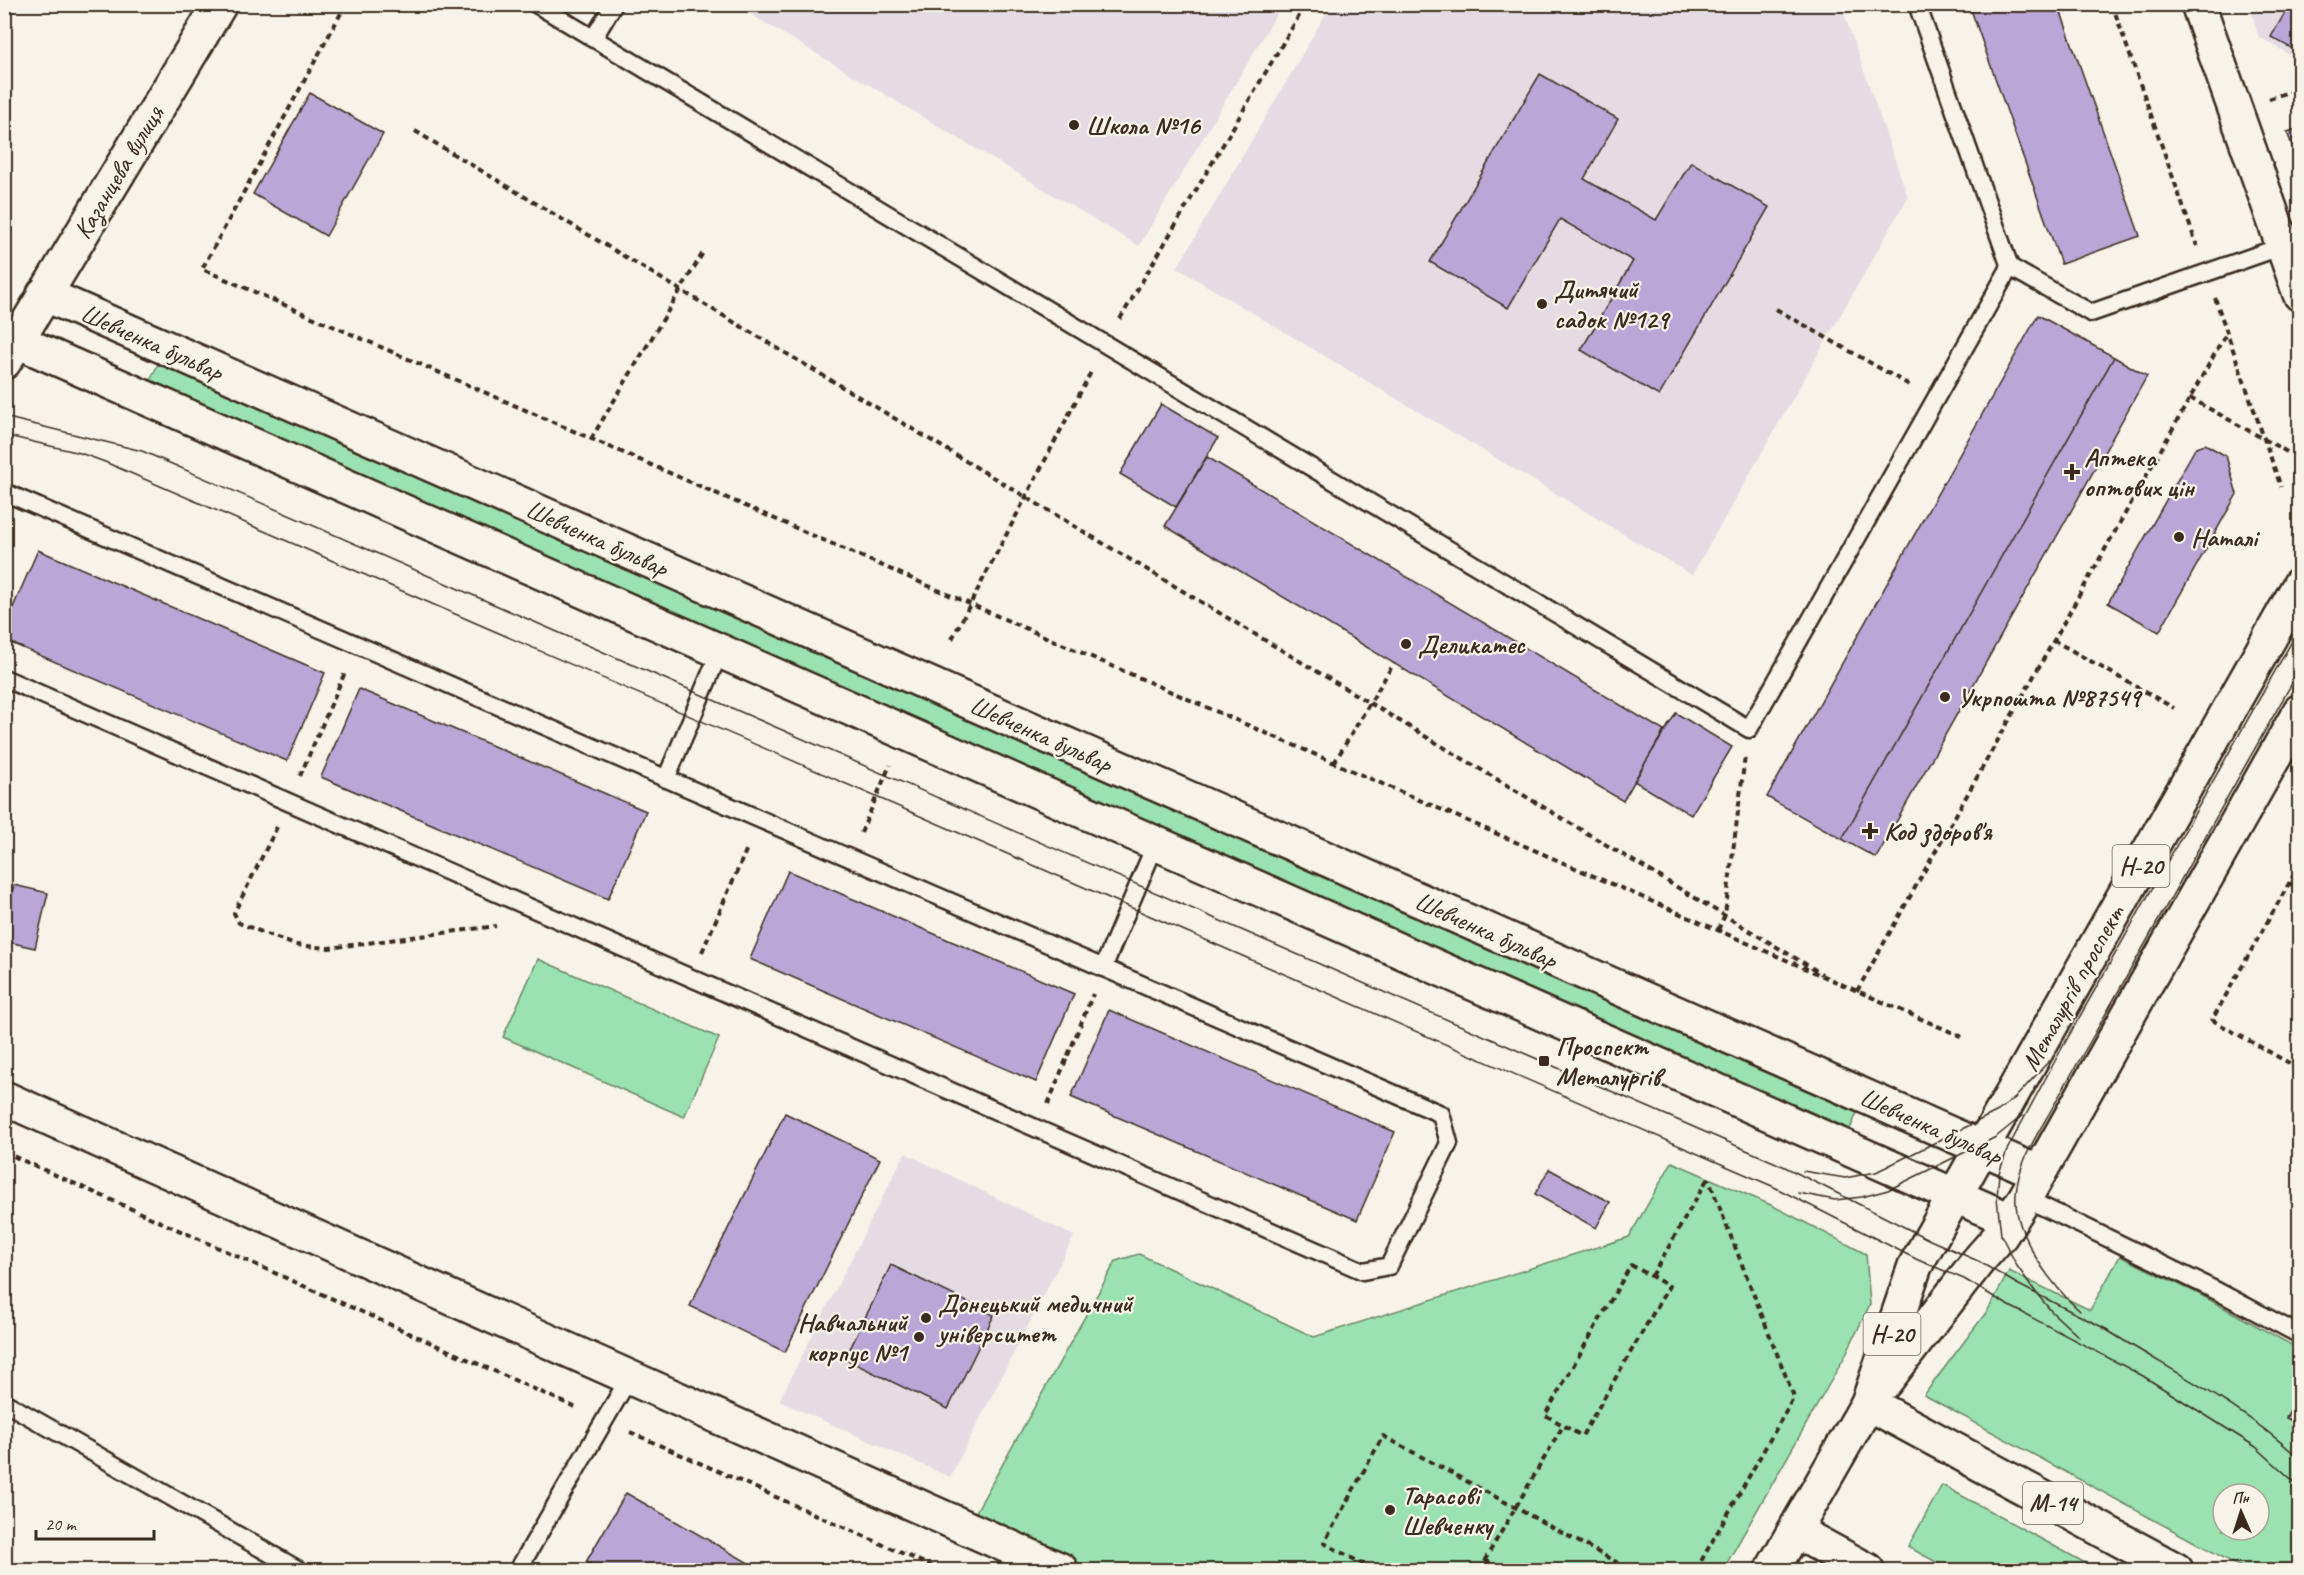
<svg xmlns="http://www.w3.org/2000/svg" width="2304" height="1575" font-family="Caveat,sans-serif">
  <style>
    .built { fill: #e5dce3 }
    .green { fill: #9ae2b0; stroke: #6a8667; stroke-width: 1.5; fill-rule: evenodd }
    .building { fill: #baa7d7; stroke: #3b2a1e; stroke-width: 1.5 }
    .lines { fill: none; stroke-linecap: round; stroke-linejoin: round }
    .lane-casing { stroke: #3b2a1e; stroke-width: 21 }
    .street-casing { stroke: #3b2a1e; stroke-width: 38 }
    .secondary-casing { stroke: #3b2a1e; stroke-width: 38 }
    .primary-casing { stroke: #3b2a1e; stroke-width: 38 }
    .highway-casing { stroke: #3b2a1e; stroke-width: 38 }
    .path { stroke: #3b2a1e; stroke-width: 4; stroke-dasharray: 6 4.5; stroke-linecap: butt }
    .lane { stroke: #f7f3e8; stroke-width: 16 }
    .street { stroke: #f7f3e8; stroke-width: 33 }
    .secondary { stroke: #f7f3e8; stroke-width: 33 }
    .primary { stroke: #f7f3e8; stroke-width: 33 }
    .highway { stroke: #f7f3e8; stroke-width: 33 }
    .tram { stroke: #3b2a1e; stroke-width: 1.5 }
    .poi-dot { fill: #3b2a1e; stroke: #f7f3e8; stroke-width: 2 }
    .labels { text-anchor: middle; stroke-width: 4.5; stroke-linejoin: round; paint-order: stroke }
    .shield { fill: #f7f3e8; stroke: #73665b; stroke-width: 1.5 }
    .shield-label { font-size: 24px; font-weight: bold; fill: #3b2a1e }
    .poi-label { font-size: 26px; font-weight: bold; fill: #3b2a1e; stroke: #f7f3e8; text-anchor: start }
    .street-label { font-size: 26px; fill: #3b2a1e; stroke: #f7f3e8 }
  </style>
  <rect width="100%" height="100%" fill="#f7f3e8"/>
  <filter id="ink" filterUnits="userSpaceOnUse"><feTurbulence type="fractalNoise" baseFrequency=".0167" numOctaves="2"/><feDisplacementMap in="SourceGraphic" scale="12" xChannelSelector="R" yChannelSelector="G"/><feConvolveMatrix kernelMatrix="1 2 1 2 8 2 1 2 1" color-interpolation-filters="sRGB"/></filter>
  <g filter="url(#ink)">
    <!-- built -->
    <path class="built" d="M735 5H1282L1139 246Z
      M1331 5H1841L1908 197 1692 575 1177 268Z
      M2249 5H2299V60L2259 37Z
      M905 1153 1074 1236 950 1477 779 1401Z"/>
    <!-- green -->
    <path class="green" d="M158 364 1857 1113 1850 1129 150 381Z
      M538 959 719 1038 684 1117 503 1037Z
      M1672 1162 1771 1205 1866 1254 1870 1304 1844 1358 1723 1570H1087L972 1519 1116 1261 1139 1254 1314 1337 1629 1237Z
      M2120 1256 2199 1294 2299 1349V1570H2246L1924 1395 1988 1310 2009 1271 2090 1310ZM2223 1494H2259V1530H2223Z
      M1942 1485 2098 1570H1951L1908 1547Z"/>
    <!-- building -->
    <path class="building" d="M1969 4H2058L2140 236 2061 264Z
      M2290 4H2300V53L2271 37Z
      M1540 74 1618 119 1584 179 1656 220 1691 162 1769 207 1659 396 1581 350 1633 261 1560 219 1508 308 1430 262Z
      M310 93 383 134 326 236 253 194Z
      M2300 128V167L2287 132Z
      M2038 315 2114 357 1842 839 1767 797Z
      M2114 357 2147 376 1876 858 1842 839Z
      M1161 404 1218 438 1176 507 1120 474Z
      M2205 444 2226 456 2237 494 2159 632 2108 603 2196 447Z
      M1207 457 1664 731 1623 801 1165 526Z
      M38 550 325 673 287 761 4 640V628Z
      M359 689 646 811 608 899 321 777Z
      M1676 713 1732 747 1691 815 1634 781Z
      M788 871 1074 994 1036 1082 750 959Z
      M14 885 48 893 35 948 4 941V925Z
      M1109 1010 1395 1132 1357 1220 1071 1097Z
      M785 1113 880 1159 785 1352 690 1306Z
      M1549 1169 1610 1202 1596 1228 1535 1194Z
      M891 1265 994 1315 948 1409 845 1359Z
      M2300 1394V1425L2286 1418Z
      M626 1493 761 1570H601L586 1562Z"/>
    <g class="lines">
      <!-- lane casing -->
      <g class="lane-casing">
        <path id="lane" d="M536 4 1749 729 2010 267
          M1917 4 2010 267 2091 313 2283 246
          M593 39 614 4
          M4 492 1441 1114 1449 1143 1389 1266 1363 1271 4 678
          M666 779 720 651
          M1103 968 1156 843
          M2025 1198 2217 1291 2300 1335
          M4 1402 299 1570
          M518 1570 629 1378"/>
      </g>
      <!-- street casing -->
      <g class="street-casing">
        <path id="street" d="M4 362 17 341
          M4 1098 1061 1570"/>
      </g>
      <!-- secondary casing -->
      <g class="secondary-casing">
        <path id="secondary" d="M220 4 17 341 2010 1220
          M2198 4 2300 294
          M44 294 2039 1173"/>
      </g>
      <!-- primary casing -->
      <g class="primary-casing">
        <path id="primary" d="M1885 1382 1978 1261 2001 1235 2025 1198 2300 711
          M1868 1403 1915 1266 2300 584"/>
      </g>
      <!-- highway casing -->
      <g class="highway-casing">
        <path id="highway" d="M1795 1531 1867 1570
          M1772 1570 1868 1403 2176 1570"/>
      </g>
      <!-- path -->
      <path class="path" d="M346 4 202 269 1965 1038
        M2112 4 2197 246
        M2269 99 2300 88
        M415 131 1822 974
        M2215 298 2281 487
        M1776 309 1911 386
        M1120 319 1306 4
        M2190 398 2298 458
        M591 439 704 251
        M952 639 1092 370
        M2053 640 2174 708
        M1334 763 1394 663
        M300 776 346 670
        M277 827 234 913 239 923 295 945 329 948 496 926
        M861 833 890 765
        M2300 864 2212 1020 2300 1069
        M2289 883 2300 889
        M1718 930 1725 915 1745 756
        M702 952 748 846
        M1857 991 2227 332
        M1048 1104 1093 994
        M4 1152 579 1409
        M1631 1265 1669 1286 1582 1436 1545 1415Z
        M1652 1276 1708 1178
        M630 1432 940 1570
        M1485 1560 1505 1570
        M1374 1570 1324 1543 1383 1436 1631 1570
        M1479 1570 1563 1426
        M1696 1570 1794 1397 1708 1178"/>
      <!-- lane -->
      <use href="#lane" class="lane"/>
      <!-- street -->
      <use href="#street" class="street"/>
      <!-- secondary -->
      <use href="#secondary" class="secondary"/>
      <!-- primary -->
      <use href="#primary" class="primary"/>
      <!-- highway -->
      <use href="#highway" class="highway"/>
      <!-- tram -->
      <path class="tram" d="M4 417 142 451 1783 1166 1930 1240 1978 1261 2017 1284 2108 1330
        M4 435 80 453 105 462 1772 1186 1918 1260 1964 1279 2006 1304 2143 1376 2256 1447 2300 1487
        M1803 1171 1845 1178 1876 1172 1998 1111 2015 1098 2049 1061
        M1798 1193 1835 1200 1862 1197 1888 1190 1996 1137 2022 1116
        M2080 1311C2052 1286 2013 1234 2016 1195 2018 1164 2035 1138 2050 1112 2065 1085 2080 1059 2095 1033 2163 912 2231 790 2300 669
        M2102 1327C2169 1370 2241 1404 2300 1459
        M2079 1337 2052 1312 2037 1294 2017 1266 2001 1235 1997 1198 1999 1173 2008 1148 2062 1048 2300 627"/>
    </g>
  </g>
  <!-- markers -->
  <g class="poi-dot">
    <circle cx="1074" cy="125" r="6"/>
    <circle cx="1542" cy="304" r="6"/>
    <path d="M2069 463h6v6h6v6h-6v6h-6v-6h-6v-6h6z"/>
    <circle cx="2179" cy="537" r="6"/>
    <circle cx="1406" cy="644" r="6"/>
    <circle cx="1945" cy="697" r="6"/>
    <path d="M1867 822h6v6h6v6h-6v6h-6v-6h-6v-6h6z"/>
    <rect x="1538" y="1055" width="12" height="12" rx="3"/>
    <circle cx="926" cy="1318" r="6"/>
    <circle cx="919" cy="1337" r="6"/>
    <circle cx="1390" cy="1510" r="6"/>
  </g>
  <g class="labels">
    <!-- shield labels -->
    <g class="shield">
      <rect x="2112.5" y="845" width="57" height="42" rx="4.5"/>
      <rect x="1863.5" y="1313" width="57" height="42" rx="4.5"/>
      <rect x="2023" y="1482" width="60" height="42" rx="4.5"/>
    </g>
    <g class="shield-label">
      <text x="2141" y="874">Н-20</text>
      <text x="1892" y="1342">Н-20</text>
      <text x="2053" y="1511">М-14</text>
    </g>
    <!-- poi labels -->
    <g class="poi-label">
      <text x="1086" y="134">Школа №16</text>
      <text x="1554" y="298">Дитячий<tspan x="1554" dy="30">садок №129</tspan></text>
      <text x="2084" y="466">Аптека<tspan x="2084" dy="30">оптових цін</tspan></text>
      <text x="2191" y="546">Наталі</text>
      <text x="1418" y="653">Деликатес</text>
      <text x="1957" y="706">Укрпошта №87549</text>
      <text x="1884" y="840">Код здоров'я</text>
      <text x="1556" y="1055">Проспект<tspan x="1556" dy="30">Металургів</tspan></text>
      <text x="938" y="1312">Донецький медичний<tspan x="938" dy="30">університет</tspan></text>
      <text x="907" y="1331" text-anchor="end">Навчальний<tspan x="907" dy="30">корпус №1</tspan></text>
      <text x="1402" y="1504">Тарасові<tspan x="1402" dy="30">Шевченку</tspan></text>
    </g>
    <!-- street labels -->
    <g class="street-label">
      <text transform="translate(118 172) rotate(-59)" y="9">Казанцева вулиця</text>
      <text transform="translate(152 342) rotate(24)" y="9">Шевченка бульвар</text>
      <text transform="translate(597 538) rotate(24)" y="9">Шевченка бульвар</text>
      <text transform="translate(1041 734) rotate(24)" y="9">Шевченка бульвар</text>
      <text transform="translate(1486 930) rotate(24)" y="9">Шевченка бульвар</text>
      <text transform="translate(2072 988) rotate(-61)" y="9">Металургів проспект</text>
      <text transform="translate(1931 1126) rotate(24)" y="9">Шевченка бульвар</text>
    </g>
  </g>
  <!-- margin -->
  <rect width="2304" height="1575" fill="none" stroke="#f7f3e8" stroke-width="24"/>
  <rect x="12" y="12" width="2280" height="1551" fill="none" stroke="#3b2a1e" stroke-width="2" filter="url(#ink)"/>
  <!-- north arrow -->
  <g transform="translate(2241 1512) rotate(357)"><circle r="28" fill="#f7f3e8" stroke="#aca397" stroke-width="1.5"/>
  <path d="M0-4.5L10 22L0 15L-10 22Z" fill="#3b2a1e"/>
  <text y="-9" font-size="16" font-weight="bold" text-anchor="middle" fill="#3b2a1e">Пн</text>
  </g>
  <!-- scale -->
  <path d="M36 1530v9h118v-9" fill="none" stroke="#3b2a1e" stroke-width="3"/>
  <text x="45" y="1530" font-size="18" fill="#3b2a1e" stroke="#f7f3e8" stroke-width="4.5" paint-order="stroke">20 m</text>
</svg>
